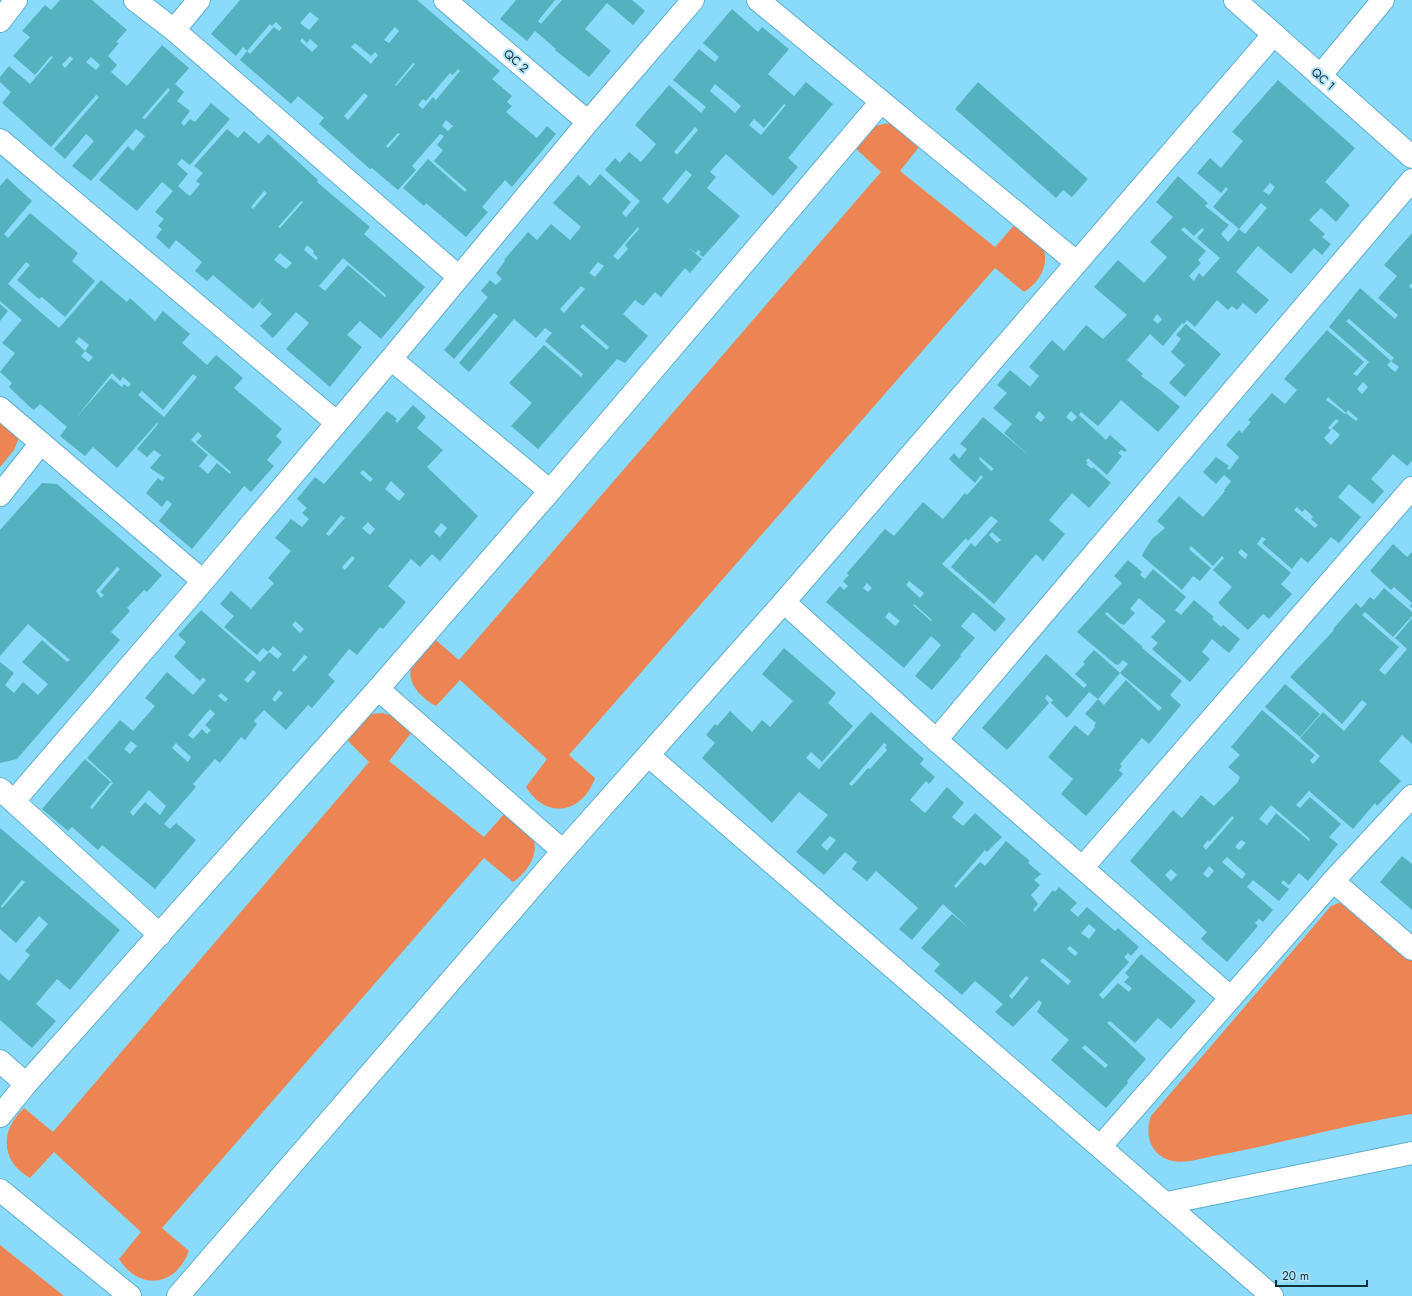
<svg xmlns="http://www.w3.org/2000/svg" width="1412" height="1296" font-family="Jost,sans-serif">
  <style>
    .green { fill: #ec8453 }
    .building { fill: #53b2bd; fill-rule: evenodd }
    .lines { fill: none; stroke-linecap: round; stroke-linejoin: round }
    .minor-casing { stroke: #5eaecd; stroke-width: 24 }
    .minor { stroke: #fff; stroke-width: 22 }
    .labels { text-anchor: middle; stroke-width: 4; stroke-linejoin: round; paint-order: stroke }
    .street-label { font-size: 12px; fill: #0d303d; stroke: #b5e3f7 }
  </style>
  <rect width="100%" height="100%" fill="#8adbfb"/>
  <!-- green -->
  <path class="green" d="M893 123 923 142 900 171 995 247 1016 223C1023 229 1038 237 1042 245 1051 264 1039 283 1024 292L995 268 569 755 595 778C582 814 546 820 526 787L547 759 460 680 436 706C423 699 405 683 412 666 416 656 425 645 431 636L459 660 881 172 853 146C867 131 871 124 893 123Z
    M0 411 19 438 14 450 0 467Z
    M382 713 394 716 412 732 389 761 484 837 505 813C513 819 524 826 530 833 543 850 527 873 513 882L484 858 162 1228 189 1251C176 1286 140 1292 119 1259L141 1232 54 1152 30 1178C0 1161 0 1130 24 1108L53 1132 369 762 342 735 370 714Z
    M1339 903H1348L1412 953V1114C1349 1124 1287 1142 1224 1154 1208 1156 1188 1164 1173 1161 1151 1157 1144 1135 1151 1116L1331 906Z
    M0 1245 64 1296H0Z"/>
  <!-- building -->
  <path class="building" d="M60 0H92L127 30 116 42 119 43 108 56 117 65 111 72 127 86 162 45 189 68 175 84 184 92 177 101 190 111 181 123 184 126 190 119 195 122 211 103 230 119 190 165 182 159 177 164 188 174 178 186 187 194 190 196 200 184 196 181 203 173 194 166 227 129 238 138 244 131 259 144 268 134 318 180 317 182 370 227 364 234 425 287 381 339 360 321 347 335 362 347 330 387 286 349 309 323 296 312 273 338 260 326 272 314 260 303 265 296 253 309 213 275 207 281 195 271 202 262 176 240 169 249 156 237 162 229 158 226 164 219 155 212 173 191 162 182 137 211 99 180 128 146 133 151 145 136 136 129 91 181 72 166 94 141 86 134 65 159 54 149 99 97 96 95 51 147 2 103 11 92 0 82V77L9 66 30 84 53 57 51 56 35 75 13 56 30 37 22 31 45 5 51 10ZM70 56 73 59 65 68 62 65ZM91 57 100 65 96 70 86 62ZM168 88 170 90 145 119 142 118ZM264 191 267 193 253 209 251 207ZM301 201 303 202 280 228 278 227ZM307 245 314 251 313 253 318 258 316 260 304 250ZM280 253 292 263 286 269 274 260ZM343 258 386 295 385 297 348 265 325 291 319 286Z
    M240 0H417L500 71 492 79 512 96 507 102 512 106 506 112 537 138 547 126 556 134 512 187 505 180 482 207 488 212 466 237 426 203 424 206 403 188 428 159 465 192 467 190 434 161 443 150 437 145 444 136 440 134 412 166 416 170 398 190 372 168 370 169 319 124 324 118 298 96 291 104 240 60 247 51 250 54 274 27 279 31 282 28 276 22 272 26 270 24 247 51 243 47 236 56 211 34ZM310 12 319 19 309 30 300 23ZM395 27 399 31 389 43 384 40ZM302 38 307 43 310 39 318 46 312 52 300 41ZM355 43 371 56 375 52 378 55 371 64 351 47ZM413 63 415 64 396 86 395 85ZM458 69 460 71 436 100 433 97 423 109 418 105 423 99 426 101 450 73 453 75ZM364 93 368 96 348 120 344 116ZM446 120 453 126 448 131 442 126ZM398 133 400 134 388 148 386 146Z
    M516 0H555L538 21 541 24 562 0H632L645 11 633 25 607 3 585 29 611 51 589 77 555 50 556 49 535 31 527 41 500 19Z
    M732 9 758 32 762 27 789 49 768 74 794 96 806 82 833 104 788 158 798 167 773 196 726 154 710 172 716 177 707 188 740 216 703 257 699 254 701 252 698 250 696 253 685 245 702 259 690 273 685 268 661 297 655 292 643 306 635 300 623 314 648 336 625 363 617 359 538 449 511 426 532 403 509 383 544 345 581 377 583 374 545 341 552 333 545 328 536 338 514 319 469 372 459 363 498 316 494 313 454 359 444 350 488 297 481 291 490 280 496 285 502 279 496 273 505 261 504 260 528 232 537 240 551 224 570 240 581 227 553 203 578 175 590 186 600 174 631 202 622 213 626 217 640 201 605 170 615 158 620 163 629 152 641 162 656 144 635 125 669 85 701 113 706 107 673 80 699 49 715 62 719 57 703 43ZM715 84 741 106 735 113 710 91ZM784 104 786 105 761 135 749 125 754 119 764 128ZM695 127 698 130 677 155 674 152ZM686 170 692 175 668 204 662 199ZM638 227 639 229 625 245 628 249 618 260 613 256ZM598 262 604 266 595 277 589 273ZM581 286 585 289 564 313 560 309ZM583 324 609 347 607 350 580 327Z
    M1278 80 1355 148 1325 182 1350 205 1336 222 1321 208 1309 220 1325 234 1322 237 1331 244 1322 255 1314 248 1291 274 1258 246 1236 272 1269 300 1256 314 1243 303 1237 310 1232 306 1228 310 1217 300 1195 327 1187 320 1184 324 1182 323 1163 346 1150 334 1127 360 1143 374 1141 376 1160 390 1180 407 1158 432 1121 400 1098 426 1081 412 1079 415 1106 440 1110 435 1127 450 1125 452 1121 450 1118 453 1122 456 1107 475 1088 458 1086 461 1088 463 1086 464 1092 469 1093 467 1111 483 1089 508 1072 493 1049 520 1065 534 1043 561 1036 554 994 604 951 567 971 543 975 547 998 521 991 516 968 541 966 538 942 564 1006 619 995 632 973 612 961 626 975 638 960 655 944 642 961 656 932 690 915 676 941 645 931 636 904 668 826 602 840 586 844 590 848 586 843 581 849 575 847 573 885 529 894 536 923 502 943 519 965 493 967 495 983 477 981 475 975 483 949 459 954 453 959 459 967 449 960 444 983 417 1031 457 1004 433 1012 424 993 408 1007 393 997 385 1010 370 1030 387 1039 376 1029 367 1052 340 1064 351 1086 325 1103 339 1127 315 1094 287 1118 260 1144 283 1167 257 1150 242 1173 217 1156 202 1178 176 1208 203 1205 206 1229 225 1221 234 1228 242 1239 229 1213 207 1228 189 1226 187 1221 193 1197 173 1210 158 1221 168 1243 141 1232 132ZM1270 183 1275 187 1269 195 1263 191ZM1261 203 1267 208 1245 234 1239 229ZM1184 227 1194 236 1202 228 1204 230 1197 238 1220 258 1203 277 1199 273 1194 281 1189 276 1201 263 1198 260 1206 251 1181 230ZM1157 314 1162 319 1158 324 1153 320ZM1039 411 1045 417 1041 422 1035 417ZM1071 411 1077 417 1072 422 1066 417ZM980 457 994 469 991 471 979 459ZM992 532 1001 540 997 543 989 535ZM909 581 924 593 920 598 906 585ZM867 583 872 588 868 592 863 588ZM914 604 932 620 931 621 913 605ZM889 612 900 621 895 626 885 617Z
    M978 82 1088 179 1072 197 1063 190 1056 198 955 109Z
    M7 178 32 201 4 234 8 238 30 213 78 253 72 261 95 281 65 317 42 297 39 299 17 280 30 265 26 262 8 284 59 328 101 280 127 302 130 298 155 321 163 311 190 334 182 343 207 365 216 355 243 378 234 388 282 429 276 436 282 442 267 460 274 466 251 492 244 486 192 549 159 521 172 504 167 500 162 507 146 493 158 478 162 481 165 478 150 468 161 455 154 450 147 457 137 449 158 424 157 423 117 468 93 447 85 456 60 436 67 427 40 404 34 410 31 408 9 387 12 383 0 372 15 353 2 343 22 320 0 301V186ZM79 337 89 345 85 351 75 342ZM85 351 93 357 89 362 81 356ZM112 373 120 381 123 377 131 384 128 387 124 384 122 387 111 378 75 419ZM193 374 197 377 164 417 138 395 142 391 163 410ZM198 432 202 436 196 442 231 472 230 474 217 463 208 474 199 466 208 455 191 440Z
    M1412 233V283L1409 286 1412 289V461L1407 466 1393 454 1371 479 1384 491 1373 504 1349 484 1338 497 1361 517 1339 543 1331 537 1308 563 1301 557 1292 569 1262 543 1266 539 1262 537 1257 544 1291 573 1281 584 1292 594 1269 619 1263 614 1248 630 1218 603 1232 587 1213 570 1224 558 1222 556 1213 566 1191 546 1189 549 1211 568 1200 581 1193 576 1182 590 1142 556 1143 553 1152 539 1165 528 1157 521 1179 496 1203 517 1225 491 1224 490 1231 481 1224 475 1216 484 1203 472 1216 457 1229 466 1227 468 1229 470 1231 468 1239 457 1226 445 1239 430 1242 433 1251 422 1248 420 1272 393 1285 404 1297 390 1284 379 1327 330 1364 362 1353 374 1357 376 1369 362 1329 327 1360 288 1395 319 1398 315 1378 298 1397 276 1384 265ZM1349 319 1394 358 1391 361 1399 367 1395 372 1387 365 1391 361 1346 321ZM1363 382 1368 387 1362 394 1357 389ZM1328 397 1346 413 1345 414 1326 400ZM1348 410 1358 419 1356 421 1346 413ZM1336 419 1339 421 1332 428 1340 435 1331 445 1324 438 1331 430 1328 428ZM1297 507 1302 512 1305 509 1313 517 1311 519 1318 525 1315 528 1294 510ZM1241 549 1248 555 1245 559 1238 553Z
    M0 304 8 311 0 321Z
    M1186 324 1221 354 1185 397 1169 383 1185 365 1171 352 1181 339 1176 335Z
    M413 405 426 417 417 428 443 450 427 467 478 516 440 561 432 554 420 567 411 559 388 586 406 602 383 629 380 627 357 655 349 649 328 675 335 681 312 708 308 705 286 730 264 710 254 721 257 724 245 740 241 737 220 763 215 759 193 784 196 787 164 824 170 829 176 823 196 840 155 889 102 845 98 850 72 827 68 831 42 809 85 759 111 782 112 781 87 758 120 720 133 731 155 706 145 698 167 672 193 695 206 680 203 677 200 681 174 657 186 642 178 635 201 610 260 662 269 652 278 659 282 654 273 646 268 652 263 648 257 655 224 627 234 616 220 604 231 591 251 609 274 583 268 578 291 551 275 538 291 519 302 527 309 519 302 513 307 508 297 499 315 477 324 484 387 411 397 419 395 421 397 423ZM363 470 373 479 370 482 360 473ZM391 481 405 494 399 501 385 489ZM341 515 345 518 329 536 326 534ZM368 522 375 529 370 535 362 528ZM441 523 447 528 440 537 434 532ZM352 556 355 558 345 570 342 567ZM295 621 304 629 300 633 292 625ZM304 655 308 657 294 672 292 670ZM253 670 256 673 248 683 244 680ZM279 690 283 693 275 702 272 699ZM221 693 228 699 225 702 218 696ZM210 709 215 714 205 725 211 730 207 734 202 729 193 739 188 735ZM131 741 137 746 130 754 124 749ZM176 743 191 757 188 762 172 748ZM111 782 113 783 92 809 90 807ZM149 790 166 806 160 815 145 802 133 816 130 812Z
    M42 483 57 484 162 575 147 592 144 590 127 608 130 611 111 632 120 640 17 759 0 763V662L14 673 5 685 14 693 23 682 38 695 48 684 22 662 42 640 67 662 70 660 28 624 0 656V530ZM117 567 120 569 100 592 104 595 101 598 96 591Z
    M1393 544 1407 557 1412 552V608L1410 606 1412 603 1394 587 1391 590 1370 571Z
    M1128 560 1142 572 1140 575 1145 579 1153 569 1186 597 1175 610 1181 615 1194 600 1214 617 1212 619 1221 627 1223 625 1240 639 1229 653 1212 639 1202 652 1210 659 1190 682 1152 649 1158 643 1151 637 1166 621 1147 605 1139 598 1130 609 1135 613 1124 625 1119 623 1107 612 1105 614 1143 647 1142 648 1182 681 1170 695 1181 705 1149 744 1142 738 1120 764 1122 766 1119 770 1123 774 1086 816 1061 794 1073 779 1048 757 1075 725 1088 736 1095 727 1094 726 1096 723 1085 714 1098 699 1104 705 1126 680 1159 711 1162 708 1120 673 1128 664 1123 660 1118 665 1115 664 1077 632 1122 583 1114 576Z
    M1384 588 1412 612V616L1393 637 1365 612 1362 615 1399 647 1379 670 1385 675 1407 649 1395 638 1412 618V744L1402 735 1379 761 1401 781 1377 806 1375 803 1353 829 1309 791 1296 805 1300 808 1310 797 1341 824 1329 837 1338 844 1308 881 1299 873 1289 885 1283 880 1281 883 1289 889 1279 901 1253 880 1247 887 1273 910 1263 922 1259 919 1255 923 1258 926 1227 962 1201 939 1207 932 1130 861 1173 810 1182 818 1201 795 1214 806 1237 783 1240 777 1228 767 1240 755 1231 747 1262 710 1315 755 1310 761 1313 764 1320 756 1300 738 1323 712 1344 731 1367 704 1362 700 1342 724 1290 677 1334 630 1333 629 1356 603 1361 608 1370 597 1374 600ZM1271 805 1310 839 1309 841 1276 813 1267 825 1259 819ZM1232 816 1234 818 1206 850 1203 846 1208 840 1209 842ZM1241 840 1246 843 1239 850 1235 847ZM1227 857 1246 874 1242 879 1222 862ZM1209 866 1214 871 1208 878 1203 874ZM1171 869 1177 875 1171 881 1165 875Z
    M784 648 836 693 828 703 853 726 822 762 811 752 806 758 819 769 871 712 924 759 920 764 935 777 929 784 926 781 910 800 925 813 947 787 964 803 952 817 963 826 975 813 1002 837 987 852 985 850 954 886 956 888 980 862 985 866 1006 841 1030 861 1028 863 1041 874 1034 880 1040 885 1031 895 1038 904 1033 910 1035 912 1053 890 1055 892 1059 887 1077 903 1070 910 1078 917 1087 907 1115 931 1118 928 1139 947 1131 956 1128 953 1124 957 1129 962 1099 995 1103 999 1118 983 1129 992 1132 988 1124 982 1129 977 1125 973 1141 954 1196 1001 1171 1029 1158 1018 1135 1043 1110 1021 1107 1023 1146 1059 1127 1081 1128 1083 1106 1108 1051 1060 1069 1040 1037 1012 1042 1003 1039 1000 1013 1027 995 1012 1003 1004 975 981 962 995 934 971 940 964 921 948 952 914 970 929 943 904 912 940 899 929 918 908 876 871 867 881 852 869 857 862 845 852 824 875 796 852 828 815 799 792 772 823 702 758 715 743 706 735 715 724 717 726 730 711 752 732 762 720 770 727 793 701 762 674ZM884 743 887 745 885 747 887 750 870 769 868 768 852 786 849 784ZM830 836 836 840 827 851 821 845ZM1089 924 1096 930 1089 939 1081 933ZM1070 946 1078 953 1075 956 1067 949ZM1043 958 1071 981 1068 985 1040 961ZM1026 976 1029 978 1012 999 1009 996ZM1085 1045 1108 1065 1105 1068 1082 1048Z
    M1094 650 1101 656 1094 664 1101 656 1120 673 1098 699 1089 692 1067 718 1051 703 1053 700 1047 695 1045 698 1049 703 1007 750 982 728 1046 654 1084 688 1087 685 1075 674 1085 664 1083 662Z
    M1285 684 1320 714 1300 737 1265 707Z
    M0 828 120 930 70 990 57 979 36 1004 56 1021 32 1048 0 1020V973L9 981 30 955 25 951 48 924 39 916 16 943 0 929ZM22 880 25 882 2 908 1 906Z
    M1402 856 1412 864V910L1380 882Z"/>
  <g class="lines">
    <!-- minor casing -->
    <g class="minor-casing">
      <path id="minor" d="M135 0 174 30 459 277
        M445 0 588 122
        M758 0 1076 262
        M1235 0 1412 157
        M0 21 16 0
        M174 30 199 0
        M1320 76 1383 0
        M0 140 336 422
        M391 359 550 491
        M0 408 203 581
        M0 495 41 443
        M784 602 936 740 1231 998
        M378 689 563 851
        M936 740 1412 180
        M649 756 1272 1296
        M0 789 160 935
        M14 801 203 581 391 359 588 122 693 0
        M1083 867 1412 488
        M1333 881 1412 949
        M0 1061 26 1084
        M0 1116 26 1084 378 689 550 491 881 102
        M1101 1146 1333 881 1412 796
        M0 1190 130 1296
        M1167 1203 1412 1153
        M178 1296 563 851 784 602 1274 34"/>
    </g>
    <!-- minor -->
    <use href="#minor" class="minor"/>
  </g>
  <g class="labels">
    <!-- street labels -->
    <g class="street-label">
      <text transform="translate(516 61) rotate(41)" y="4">QC 2</text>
      <text transform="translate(1323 79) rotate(42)" y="4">QC 1</text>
    </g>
  </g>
  <!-- scale -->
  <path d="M1276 1280v6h91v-6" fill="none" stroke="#0d303d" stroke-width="2"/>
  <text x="1282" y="1280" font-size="12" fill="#0d303d" stroke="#b5e3f7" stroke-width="3" paint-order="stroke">20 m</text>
</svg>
